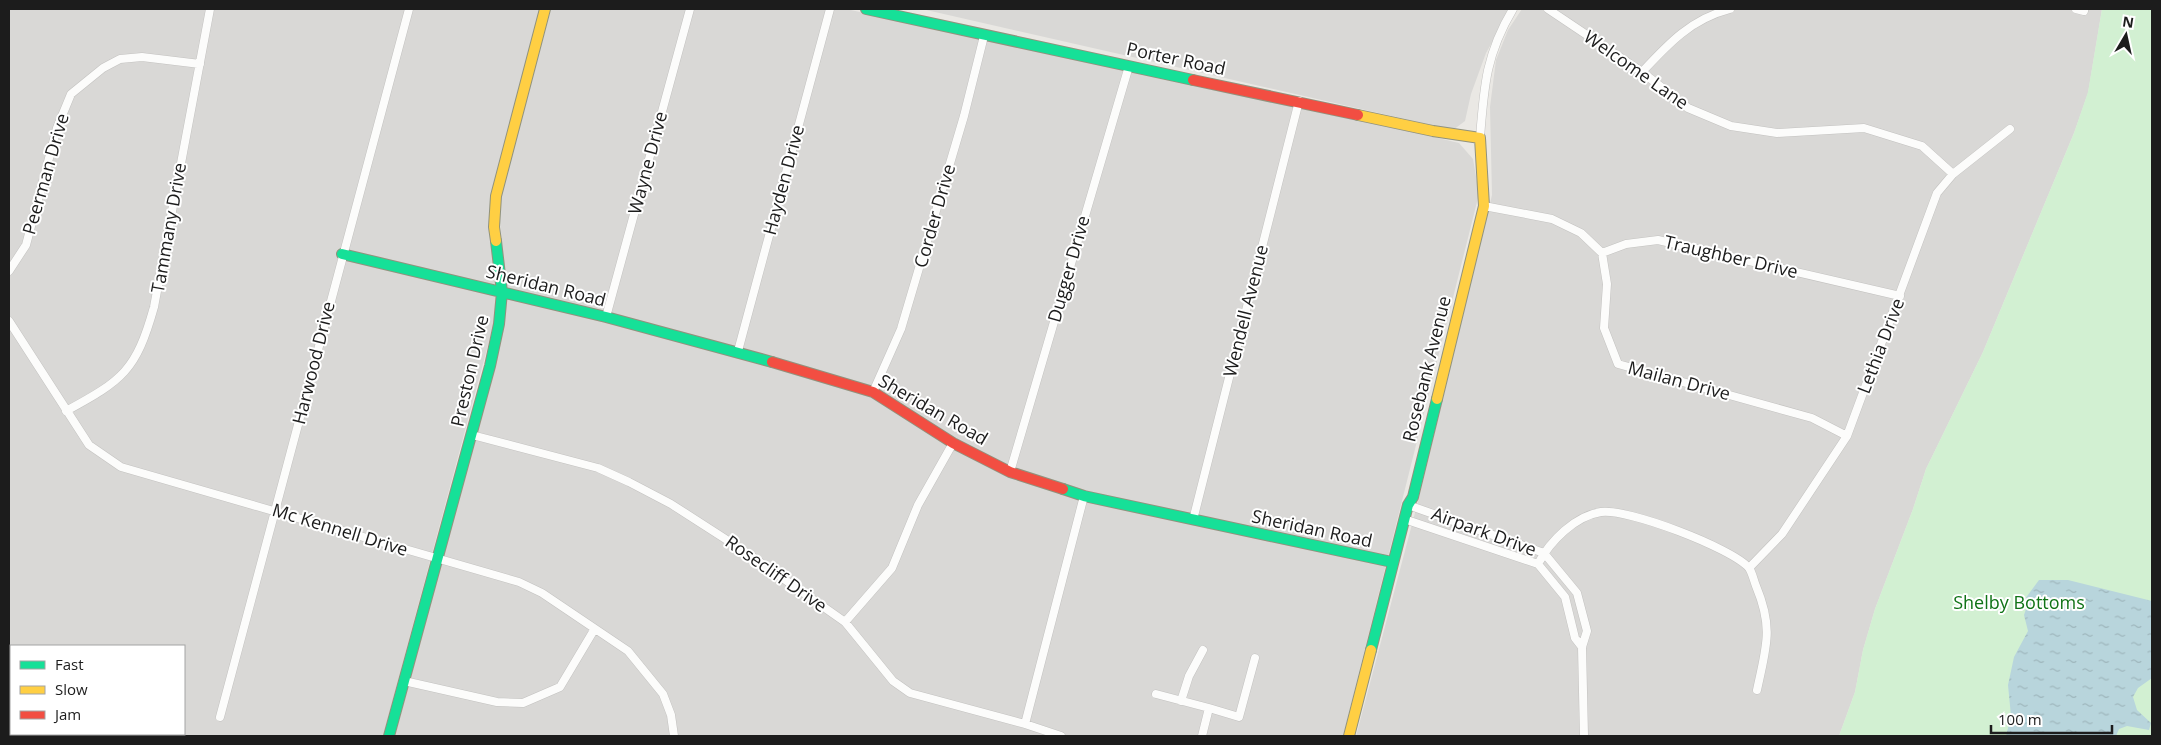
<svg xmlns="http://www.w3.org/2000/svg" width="2161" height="745" font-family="'Open Sans',sans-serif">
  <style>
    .residential { fill: #d9d8d6; fill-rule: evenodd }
    .park { fill: #d2f0d2 }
    .water { fill: url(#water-ripples) }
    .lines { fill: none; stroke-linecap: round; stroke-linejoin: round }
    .street-casing { stroke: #c3c2c0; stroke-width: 9 }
    .fast-casing { stroke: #91927d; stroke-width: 12 }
    .slow-casing { stroke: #91927d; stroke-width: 12 }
    .jam-casing { stroke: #91927d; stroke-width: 12 }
    .street { stroke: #fcfcfb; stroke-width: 8 }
    .fast { stroke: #16e098; stroke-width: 10 }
    .slow { stroke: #ffcf43; stroke-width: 10 }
    .jam { stroke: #f24e42; stroke-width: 10 }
    .labels { text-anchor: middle; stroke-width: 4; stroke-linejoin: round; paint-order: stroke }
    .street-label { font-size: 18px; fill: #1c1c1c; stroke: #fff }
    .park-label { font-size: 18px; fill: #107317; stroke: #fff }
  </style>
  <defs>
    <pattern id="water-ripples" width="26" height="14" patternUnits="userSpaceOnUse" patternTransform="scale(1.25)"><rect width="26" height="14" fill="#b8d5dc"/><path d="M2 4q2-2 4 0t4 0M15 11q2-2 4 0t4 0" fill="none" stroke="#9eb6bc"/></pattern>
  </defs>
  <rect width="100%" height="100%" fill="#eae8e4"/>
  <!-- residential -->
  <path class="residential" d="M9 9H541L498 174V308L383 736H9ZM11 646H184V734H11Z
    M551 9H846L1324 111 1459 143 1473 159 1479 194 1343 736H395L490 384 505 319V274L500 222 501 197Z
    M922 9H1511L1486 53 1471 94 1465 121 1453 130Z
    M1522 9H2102L2088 93 2074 133 1983 352 1926 469 1913 509 1875 609 1863 650 1855 692 1839 736H1356L1420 494 1492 195 1490 107 1496 60 1508 30Z"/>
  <!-- park -->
  <path class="park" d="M2102 9H2152V736H1839L1855 692 1863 650 1875 609 1913 509 1926 469 1983 352 2074 133 2088 92Z"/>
  <!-- water -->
  <path class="water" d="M2039 580H2068L2152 601V678L2138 688 2133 697 2137 710 2151 723 2149 730 2127 726 2119 729 2116 736H2006L2011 716 2008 685 2014 657 2028 631 2024 615 2027 606 2025 599Z"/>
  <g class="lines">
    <!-- street casing -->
    <g class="street-casing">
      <path id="street" d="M1548 9 1642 72 1688 108 1731 126 1777 133 1864 128 1922 146 1953 174
        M2076 9 2084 11
        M1642 72C1668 44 1691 19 1730 9
        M1480 138C1484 86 1486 54 1513 9
        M1484 206 1552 219 1581 233 1602 253 1626 244 1658 240 1900 296
        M1602 253 1607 284 1604 328 1618 364 1812 418 1847 436
        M9 271 26 245 57 128 71 94 103 68 120 59 142 57 200 64
        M606 317 690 9
        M9 321 89 445 121 467 519 582 542 593 628 651 663 694 671 715 674 736
        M738 351 830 9
        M873 392 901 329 964 116 984 36
        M66 411C123 380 136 371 154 307L210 9
        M472 435 598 468 629 482 671 504 744 551 845 622 893 681 910 693 1025 724 1061 736
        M1010 472 1129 66
        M1408 505 1544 553 1577 593 1587 631 1582 647 1584 736
        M1404 519 1538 564 1565 597 1575 638 1582 647
        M1193 520 1299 101
        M1538 564C1550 541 1575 516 1601 512 1627 508 1732 548 1749 568 1752 572 1754 581 1756 586 1774 629 1766 647 1757 690
        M1749 568 1782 534 1847 436 1937 193 1953 174 2010 129
        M845 622 892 568 918 505 953 443
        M404 681 497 702 523 703 560 687 594 630
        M1156 694 1209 708 1202 736
        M1181 701 1189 676 1203 650
        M1209 708 1239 717 1255 658
        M220 717 409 9
        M1025 724 1084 496"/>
    </g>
    <!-- fast casing -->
    <g class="fast-casing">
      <path id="fast" d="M866 9 1193 80
        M342 254 606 317 772 362
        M1063 489 1084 496 1392 562
        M1371 650 1408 505 1413 497 1437 399
        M389 736 490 366 499 324 502 292 496 241"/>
    </g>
    <!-- slow casing -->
    <g class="slow-casing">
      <path id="slow" d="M1358 115 1433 131 1480 138 1484 206 1437 399
        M496 241 494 227 496 196 545 9
        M1349 736 1371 650"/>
    </g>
    <!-- jam casing -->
    <g class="jam-casing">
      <path id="jam" d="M1193 80 1358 115
        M772 362 873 392 953 443 1010 472 1063 489"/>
    </g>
    <!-- street -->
    <use href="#street" class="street"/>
    <!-- fast -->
    <use href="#fast" class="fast"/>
    <!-- slow -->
    <use href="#slow" class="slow"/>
    <!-- jam -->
    <use href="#jam" class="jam"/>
  </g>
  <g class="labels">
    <!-- street labels -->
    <g class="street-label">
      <text transform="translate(1176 59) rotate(12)" y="6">Porter Road</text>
      <text transform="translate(1636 70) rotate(35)" y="6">Welcome Lane</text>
      <text transform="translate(648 163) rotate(-75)" y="6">Wayne Drive</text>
      <text transform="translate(46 174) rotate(-74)" y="6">Peerman Drive</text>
      <text transform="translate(784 180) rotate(-75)" y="6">Hayden Drive</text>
      <text transform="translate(935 216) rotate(-74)" y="6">Corder Drive</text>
      <text transform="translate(169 228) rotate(-80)" y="6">Tammany Drive</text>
      <text transform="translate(1731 257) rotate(13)" y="6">Traughber Drive</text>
      <text transform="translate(1069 269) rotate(-74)" y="6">Dugger Drive</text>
      <text transform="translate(546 286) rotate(14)" y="6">Sheridan Road</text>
      <text transform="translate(1246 311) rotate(-76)" y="6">Wendell Avenue</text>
      <text transform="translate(1881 346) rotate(-69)" y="6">Lethia Drive</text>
      <text transform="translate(314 363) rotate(-76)" y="6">Harwood Drive</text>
      <text transform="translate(1427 369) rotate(-76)" y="6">Rosebank Avenue</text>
      <text transform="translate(470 371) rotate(-77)" y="6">Preston Drive</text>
      <text transform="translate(1679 381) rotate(15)" y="6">Mailan Drive</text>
      <text transform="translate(933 410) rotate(30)" y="6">Sheridan Road</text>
      <text transform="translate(1312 529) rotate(12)" y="6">Sheridan Road</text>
      <text transform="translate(340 530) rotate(17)" y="6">Mc Kennell Drive</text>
      <text transform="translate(1484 532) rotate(20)" y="6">Airpark Drive</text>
      <text transform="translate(776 574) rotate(35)" y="6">Rosecliff Drive</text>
    </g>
    <!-- park labels -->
    <g class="park-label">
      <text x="2019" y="609">Shelby Bottoms</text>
    </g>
  </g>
  <!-- border -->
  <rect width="2161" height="745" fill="none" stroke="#1c1c1c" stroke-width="20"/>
  <!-- legend -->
  <rect x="10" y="645" width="175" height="90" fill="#ffffff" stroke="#a4a4a4"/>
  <rect x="20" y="661" width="25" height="8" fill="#16e098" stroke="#a4a4a4"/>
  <text x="55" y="670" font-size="15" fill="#1c1c1c">Fast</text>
  <rect x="20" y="686" width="25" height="8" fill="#ffcf43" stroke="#a4a4a4"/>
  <text x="55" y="695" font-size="15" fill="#1c1c1c">Slow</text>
  <rect x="20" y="711" width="25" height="8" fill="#f24e42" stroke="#a4a4a4"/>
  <text x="55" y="720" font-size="15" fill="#1c1c1c">Jam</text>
  <!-- north arrow -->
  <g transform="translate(2126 35) rotate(9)" stroke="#ffffff" stroke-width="4" paint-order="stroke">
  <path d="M0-4L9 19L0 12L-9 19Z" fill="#1c1c1c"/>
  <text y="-8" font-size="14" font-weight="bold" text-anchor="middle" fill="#1c1c1c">N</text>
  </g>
  <!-- scale -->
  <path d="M1991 725v8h121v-8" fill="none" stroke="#1c1c1c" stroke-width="2.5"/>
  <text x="1998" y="725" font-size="15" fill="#1c1c1c" stroke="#ffffff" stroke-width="4" paint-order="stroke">100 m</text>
</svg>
